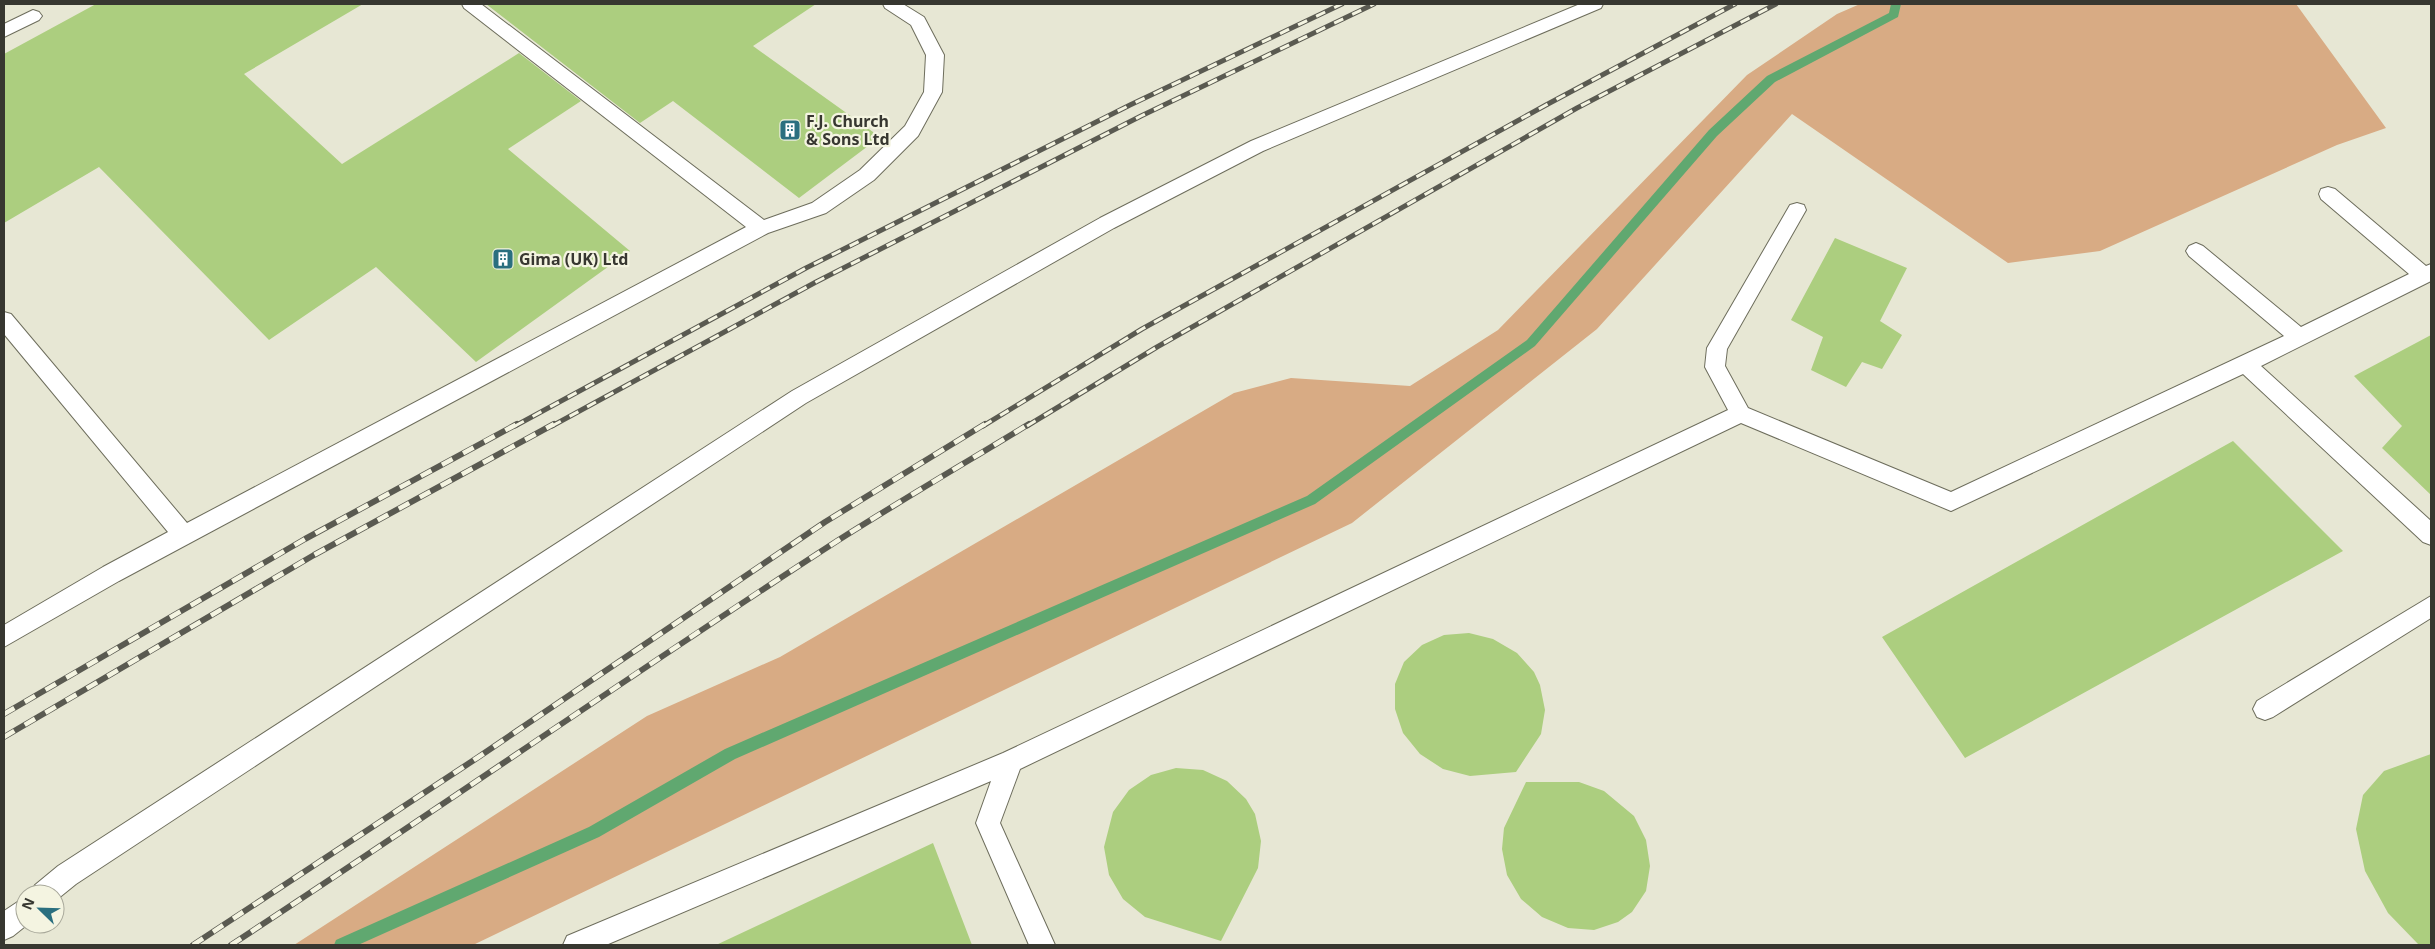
<svg xmlns="http://www.w3.org/2000/svg" width="2435" height="949" font-family="'Noto Sans',sans-serif">
  <style>
    .green { fill: #d8ab84 }
    .lines { fill: none; stroke-linecap: round; stroke-linejoin: round }
    .stream { fill: #60a870; fill-rule: evenodd }
    .building { fill: #acce7f }
    .lane-casing { stroke: #6d6d5c; stroke-width: 2 }
    .lane { fill: #fff; fill-rule: evenodd }
    .rail-far1-casing { stroke: #5a5a51; stroke-width: 5 }
    .rail-casing { stroke: #5a5a51; stroke-width: 6 }
    .rail-far1 { stroke: #f4f4e1; stroke-width: 3; stroke-dasharray: 10; stroke-linecap: butt }
    .rail { stroke: #f4f4e1; stroke-width: 4.5; stroke-dasharray: 12; stroke-linecap: butt }
    .labels { text-anchor: middle; stroke-width: 4.5; stroke-linejoin: round; paint-order: stroke }
    .poi-label { font-size: 16px; font-weight: bold; fill: #373730; stroke: #f4f4e1; text-anchor: start }
  </style>
  <rect width="100%" height="100%" fill="#e7e7d4"/>
  <!-- green -->
  <path class="green" d="M1860 4H2296L2386 128 2337 145 2100 251 2008 263 1792 114 1597 329 1352 523 473 945H294L647 716 780 657 1234 393 1291 378 1410 386 1498 330 1747 75 1837 14Z"/>
  <g class="lines">
    <!-- stream -->
    <path class="stream" d="M1891 4H1901L1898 17 1775 82 1717 136 1535 346 1315 504 735 759 599 837 358 945H334L336 940 589 827 725 749 1307 496 1527 340 1709 130 1767 76 1889 13Z"/>
  </g>
  <!-- building -->
  <path class="building" d="M96 4H363L244 74 342 164 519 53 581 101 508 149 630 251 476 362 376 267 269 340 99 167 4 223V54Z
    M486 4H816L753 46 880 137 799 198 673 101 640 123Z
    M1835 238 1907 268 1880 321 1902 335 1882 369 1862 362 1846 387 1811 370 1823 337 1791 320Z
    M2431 335V495L2382 448 2402 426 2354 376Z
    M2233 441 2343 551 1965 758 1882 637Z
    M1469 633 1493 639 1517 653 1534 672 1540 685 1545 710 1541 734 1516 772 1470 776 1443 769 1420 754 1403 733 1395 709V684L1404 662 1422 645 1444 635Z
    M2431 754V945H2419L2388 913 2365 871 2356 829 2363 795 2384 771Z
    M1176 768 1203 770 1227 781 1246 799 1255 814 1261 841 1258 868 1221 941 1145 917 1123 899 1109 875 1104 847 1113 812 1129 790 1151 775Z
    M1526 782H1579L1604 791 1634 816 1646 840 1650 866 1646 891 1632 912 1618 922 1594 930 1568 928 1542 917 1521 899 1507 875 1502 849 1504 828Z
    M933 843 972 945H716Z"/>
  <g class="lines">
    <!-- lane casing -->
    <g class="lane-casing">
      <path id="lane" d="M462 4H481L764 220 812 203 860 170 905 126 924 92 926 55 911 25 885 8 883 4H903L924 17 944 55 942 92 918 136 874 180 826 213 768 233 119 581 4 647V625L103 567 168 532 4 334V312L11 314 187 523 746 227 464 8Z
        M1580 4H1603L1601 8 1263 151 1114 228 806 403 76 884 55 901V894H31L35 885 58 866 792 391 1100 218 1251 141Z
        M33 10 39 12 42 16 39 20 4 37V24Z
        M2328 187 2335 189 2426 266 2431 264V281L2261 366 2431 521V545L2423 542 2243 374 1951 511 1741 423 1020 769 1000 823 1055 945H1029L976 823 991 781 606 945H563L567 936 1003 753 1728 410 1705 367 1707 348 1790 205 1797 203 1804 205 1806 210 1727 349 1725 366 1748 408 1951 492 2284 336 2189 256 2186 251 2189 246 2196 243 2203 246 2301 327 2409 274 2321 199 2319 194 2321 189Z
        M2431 596V618L2273 717 2265 720 2257 717 2253 709 2257 701Z
        M25 897V924H28L13 936 4 940V911Z"/>
    </g>
    <!-- lane -->
    <use href="#lane" class="lane"/>
    <!-- rail-far1 casing -->
    <g class="rail-far1-casing">
      <path id="rail-far1" d="M515 426 806 268 1130 105 1342 4
        M552 426 816 282 1141 116 1374 4
        M983 426 1142 329 1546 105 1735 4
        M1027 426 1157 347 1577 108 1776 4"/>
    </g>
    <!-- rail casing -->
    <g class="rail-casing">
      <path id="rail" d="M4 714 305 539 517 424
        M4 737 314 555 554 424
        M193 945 477 758 825 522 985 424
        M231 945C434 812 633 673 837 541 900 501 965 463 1029 424"/>
    </g>
    <!-- rail-far1 -->
    <use href="#rail-far1" class="rail-far1"/>
    <!-- rail -->
    <use href="#rail" class="rail"/>
  </g>
  <!-- icons -->
  <defs>
    <g id="building-square" transform="scale(1.125)"><rect x="-9" y="-9" width="18" height="18" rx="4" fill="#2a6f7f" stroke="#f4f4e1"/><path d="M-4-6H4V6H1V3H-1V6H-4ZM-2.5-4.3h1.7v1.8h-1.7ZM.8-4.3h1.7v1.8H.8ZM-2.5-1h1.7V.8h-1.7ZM.8-1h1.7V.8H.8Z" fill="#fff"/></g>
  </defs>
  <g fill-rule="evenodd">
    <use href="#building-square" x="790" y="130"/>
    <use href="#building-square" x="503" y="259"/>
  </g>
  <g class="labels">
    <!-- poi labels -->
    <g class="poi-label">
      <text x="806" y="127">F.J. Church<tspan x="806" dy="18">&amp; Sons Ltd</tspan></text>
      <text x="519" y="265">Gima (UK) Ltd</text>
    </g>
  </g>
  <!-- border -->
  <rect width="2435" height="949" fill="none" stroke="#373730" stroke-width="10"/>
  <!-- north arrow -->
  <g transform="translate(40 909) rotate(293)"><circle r="24" fill="#f4f4e1" stroke="#a8a89a"/>
  <path d="M0-4L9 19L0 12L-9 19Z" fill="#2a6f7f"/>
  <text y="-8" font-size="14" font-weight="bold" text-anchor="middle" fill="#373730">N</text>
  </g>
</svg>
